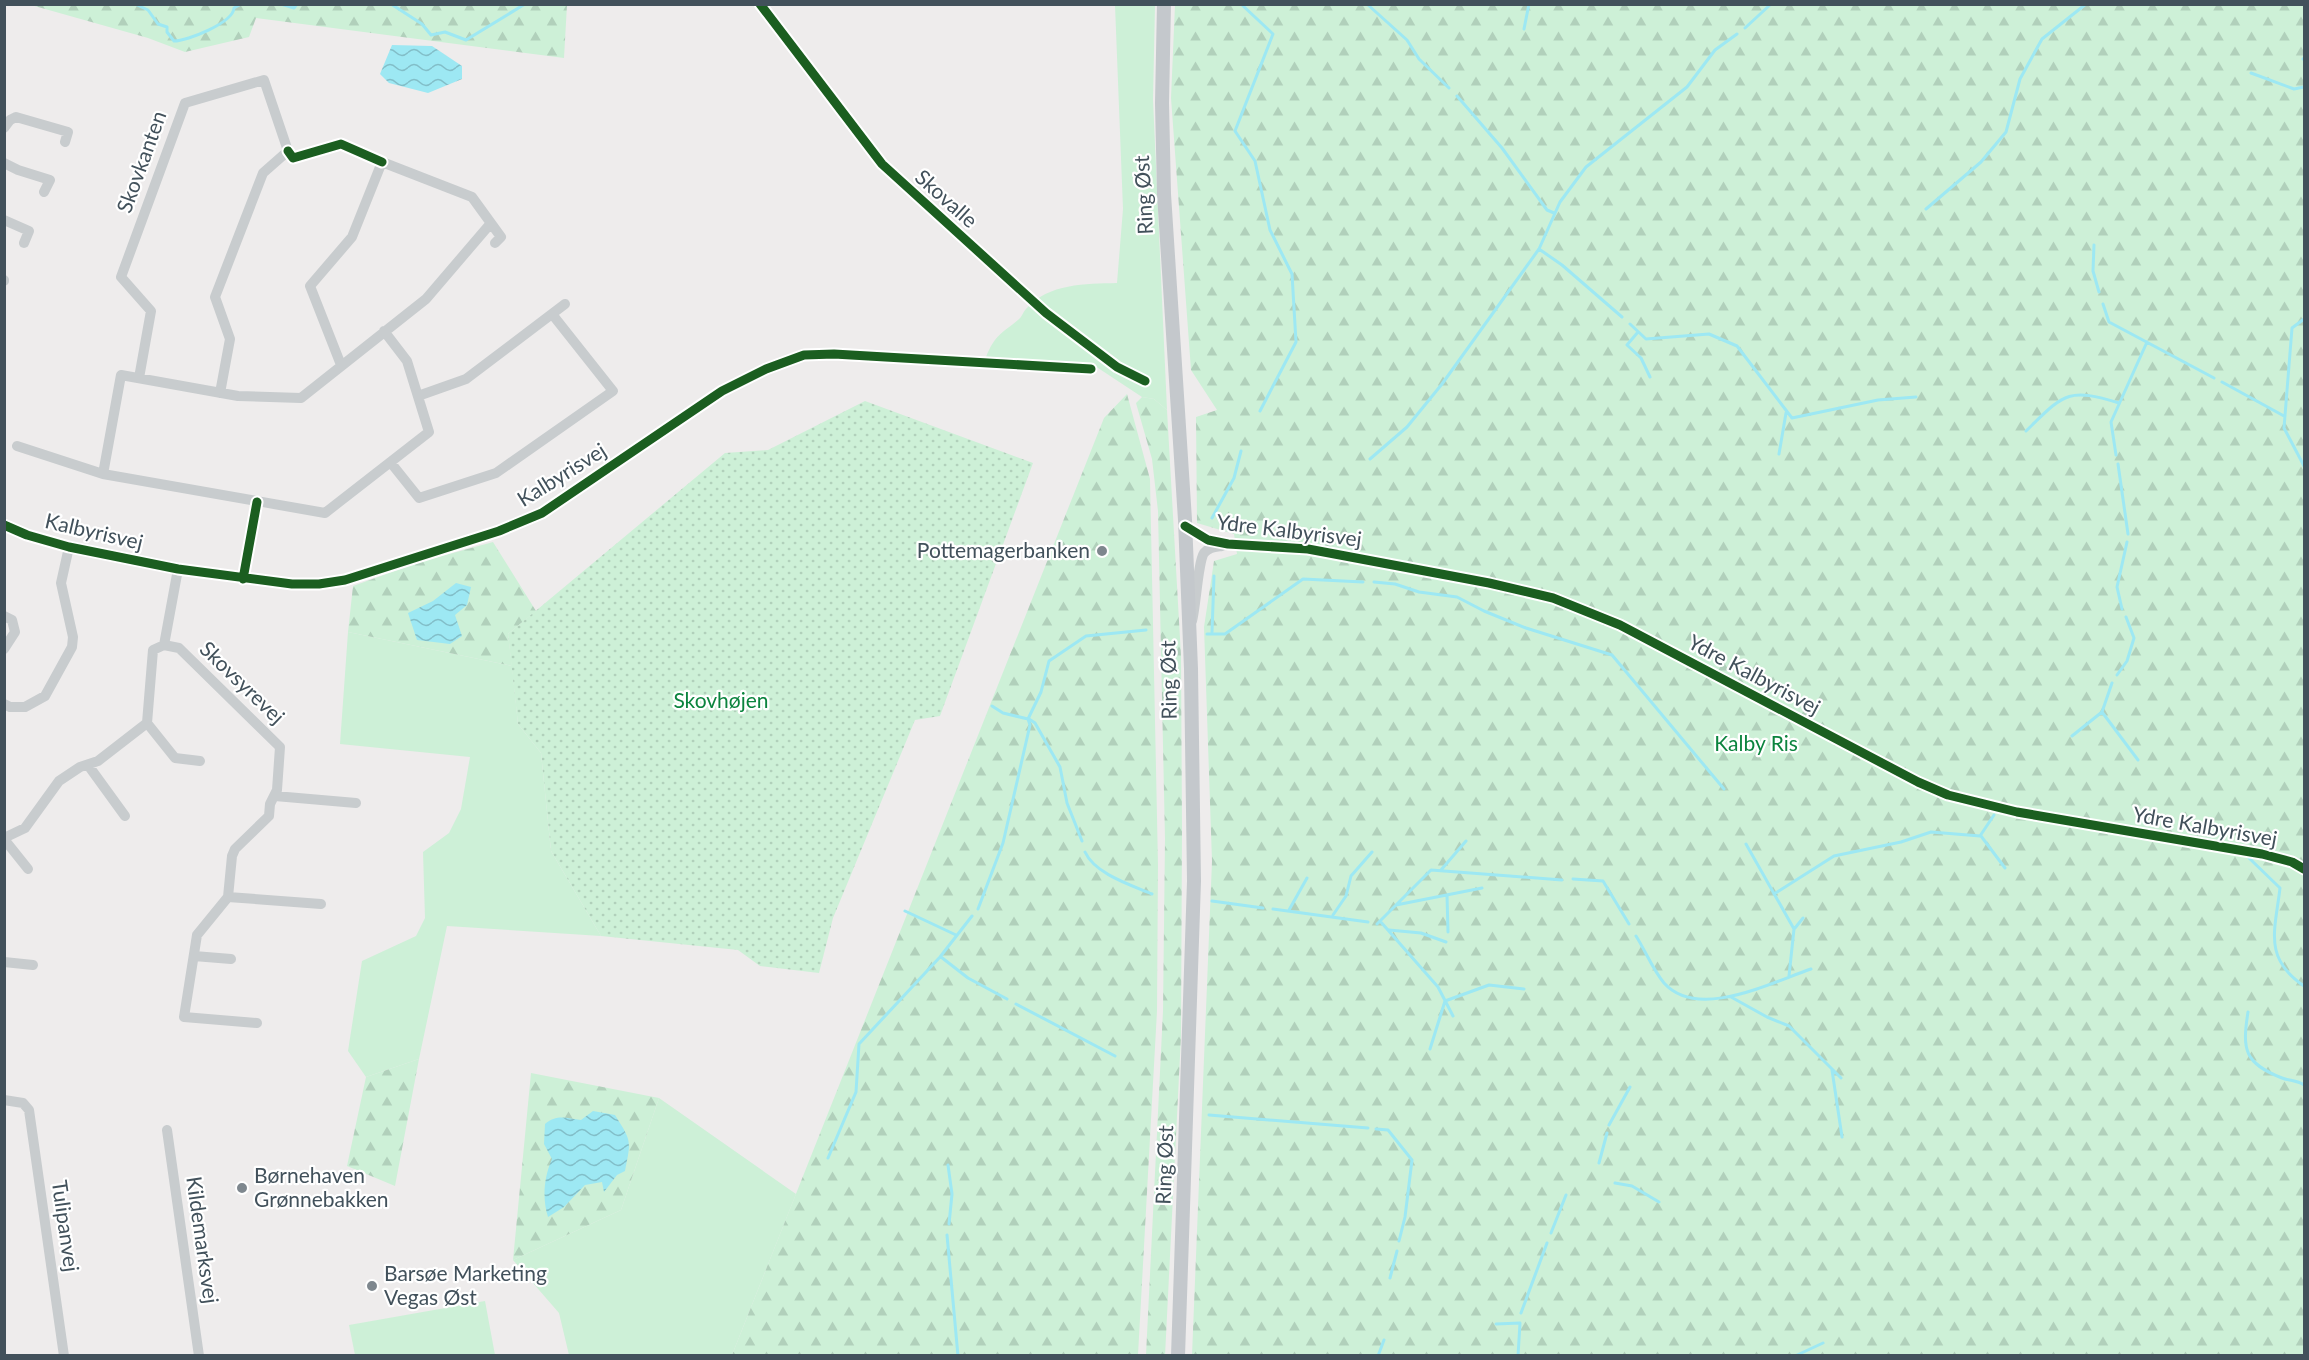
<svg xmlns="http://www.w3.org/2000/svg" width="2309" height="1360" font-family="Lato,sans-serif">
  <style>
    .grass { fill: #cdf0d7 }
    .forest { fill: url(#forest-firs) }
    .park { fill: url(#park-dots) }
    .water { fill: url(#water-waves) }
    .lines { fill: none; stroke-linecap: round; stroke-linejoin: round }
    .stream { stroke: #9de8f3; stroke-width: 3 }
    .minor { stroke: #c8ccce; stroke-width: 10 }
    .major { stroke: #c4c8cc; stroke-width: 14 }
    .cycleway-casing { stroke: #fff; stroke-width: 13 }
    .cycleway { stroke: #1b5e20; stroke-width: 9 }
    .poi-dot { fill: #7e878e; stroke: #fff; stroke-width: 2 }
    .labels { text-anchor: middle; stroke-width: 4.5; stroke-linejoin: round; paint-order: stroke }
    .street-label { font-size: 21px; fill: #42515b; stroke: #fff }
    .poi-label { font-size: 21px; fill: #42515b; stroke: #fff; text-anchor: start }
    .park-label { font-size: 21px; fill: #0b843e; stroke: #fff }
  </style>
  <defs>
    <pattern id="forest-firs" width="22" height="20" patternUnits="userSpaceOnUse" patternTransform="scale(1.5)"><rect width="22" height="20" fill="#cdf0d7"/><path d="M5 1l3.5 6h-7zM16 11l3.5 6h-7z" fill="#b1d0bb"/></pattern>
    <pattern id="park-dots" width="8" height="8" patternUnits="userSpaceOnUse" patternTransform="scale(1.5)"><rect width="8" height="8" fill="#cdf0d7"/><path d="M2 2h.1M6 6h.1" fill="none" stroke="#b1d0bb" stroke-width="1.8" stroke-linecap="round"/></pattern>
    <pattern id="water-waves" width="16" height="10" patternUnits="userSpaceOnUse" patternTransform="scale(1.5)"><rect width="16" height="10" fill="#9de8f3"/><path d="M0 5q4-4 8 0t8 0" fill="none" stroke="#82bec8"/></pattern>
  </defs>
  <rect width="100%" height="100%" fill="#eeecec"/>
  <!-- grass -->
  <path class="grass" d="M1115 5H1155L1153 100 1167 410 1154 399 1142 397 1092 364 986 357C995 335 1001 334 1018 320 1022 317 1023 312 1026 309 1049 283 1085 284 1117 283L1123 209Z
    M348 632 512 666 518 724 541 753 551 851 601 936 447 926 419 1059 366 1077 348 1051 362 961 416 936 425 918 423 852 449 833 461 809 470 757 340 744Z
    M659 1098 796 1194 732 1355H569L559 1313 513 1260 621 1210Z
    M485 1301 495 1355H355L349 1325Z"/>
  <!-- forest -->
  <path class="forest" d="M31 5H567L564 58 256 18 249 37 185 52 148 38Z
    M1175 5H2304V1355H1192L1212 861 1204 627 1214 561 1237 554 1234 534 1197 523 1196 417 1217 410 1191 370 1171 98Z
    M1127 394 1150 479 1158 865 1157 1011 1138 1355H732L1104 418Z
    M1142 397 1154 399 1167 410 1181 656 1182 829 1181 1036 1165 1356 1146 1355 1163 1011 1165 839 1158 511 1152 459 1136 403Z
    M493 542 536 611 508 634 512 666 348 632 353 586 420 562Z
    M419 1059 395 1186 347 1166 366 1077Z
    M531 1073 659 1098 621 1210 513 1260Z"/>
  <!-- park -->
  <path class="park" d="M865 401 1033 463 940 716 915 720 833 918 819 973 760 966 738 950 601 936 551 851 541 753 518 724 508 634 725 453 768 450Z"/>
  <!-- water -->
  <path class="water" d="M392 45 432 46 462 66V79L428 93 389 83 380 74Z
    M456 583 471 587 467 605 455 615 462 636 450 644 417 640 408 613 433 601Z
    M593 1111 615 1115C632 1142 631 1140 625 1171L617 1175 604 1192 602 1182 585 1185 564 1207 548 1217C542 1198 544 1177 552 1159L544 1144 545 1124C556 1114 567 1118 581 1120Z"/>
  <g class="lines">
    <!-- stream -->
    <path class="stream" d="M103 4H112
      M135 4 148 10 158 24 167 27V32L174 41C187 41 233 23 234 8L241 4
      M281 4 294 8 297 4
      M391 4 422 24 431 35 445 32 466 40 525 4
      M1241 4 1273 34 1235 131 1255 161 1270 230 1292 274 1296 342 1260 411
      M1367 4 1407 40 1419 59 1449 88
      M1745 28 1771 4
      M1524 29 1529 4
      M2303 59 2304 58
      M2251 73 2294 89 2304 87
      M1457 96 1502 148 1547 210 1554 213
      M1926 209 1981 162 2006 132 2020 79 2042 39 2086 4
      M2094 245 2093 271 2099 292
      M1539 249 1562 265 1622 317
      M2103 304 2109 322 2214 378
      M2304 319 2292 328 2284 428 2304 466
      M1630 324 1646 339 1709 334 1737 346 1792 418 1878 400 1916 397
      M1638 332 1627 345 1641 358 1650 377
      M2222 382 2284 416
      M2026 431C2064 394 2067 387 2119 403
      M1779 454 1786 413
      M2116 455 2111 422 2147 342
      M1370 459 1407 427 1442 384 1539 249 1560 202 1586 167 1687 87 1715 50 1737 34
      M2118 464 2128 534
      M1212 518 1234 478 1241 451
      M1374 582 1395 584 1419 592 1457 597 1484 611 1526 628 1612 655 1724 789
      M2122 609 2117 587 2127 542
      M1212 632 1214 576
      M1207 634H1225L1303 579 1363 582
      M2117 675 2127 661 2134 638 2126 617
      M992 706 1003 713 1028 719 1041 692 1049 661 1086 636 1146 630
      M2102 712 2138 760
      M1029 719 1035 723 1060 767 1067 803 1082 841
      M2072 736 2102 712 2112 683
      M1981 836 2005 868
      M1746 844 1794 929 1789 976
      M1085 852C1095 874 1131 885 1152 894
      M2249 858 2280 888C2275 931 2263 958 2304 986
      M1441 870 1466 841
      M1573 879 1603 881 1629 924
      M1774 894 1834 856 1901 842 1931 832 1980 836 1994 815
      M1447 895 1448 932
      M1212 901 1263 908
      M1396 905 1482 888
      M978 909 1003 843 1030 725 1028 719
      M1273 909 1368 922
      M1289 910 1307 878
      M905 911 956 935
      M1333 915 1346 896 1351 876 1372 852
      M1380 921 1438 987 1453 1016
      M1377 924 1431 870 1562 880
      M1795 928 1803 918
      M1389 930 1421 933 1446 942
      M1636 936C1645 950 1653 970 1664 983 1698 1021 1772 982 1811 969
      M941 957 968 978 1007 999
      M1731 997 1767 1017 1789 1026 1841 1078
      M1016 1004 1115 1056
      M2248 1012C2242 1050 2244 1063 2282 1078 2290 1081 2297 1080 2304 1085
      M1430 1049 1445 1001 1489 985 1524 989
      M1832 1070 1842 1137
      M1209 1115 1368 1128
      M1609 1125 1630 1087
      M1376 1129 1388 1130 1412 1160 1405 1217 1399 1241
      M828 1158 856 1092 859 1044 940 957 972 916
      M1599 1163 1607 1133
      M948 1165 952 1194 949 1224
      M1615 1183 1632 1186 1659 1202
      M1551 1233 1566 1195
      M947 1235 958 1356
      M1390 1278 1397 1251
      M1521 1313 1547 1243
      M1496 1324 1520 1323 1518 1356
      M1378 1356 1384 1340
      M1795 1356 1823 1343"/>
    <!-- minor -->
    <path class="minor" d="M4 128 10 120 16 117 68 132 65 142
      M4 163 18 170 50 180 44 192
      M4 220 29 231 24 243
      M4 280V281
      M341 365 310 286 352 237 382 162 472 197 501 237 495 243
      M139 378 151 311 121 277 185 103 264 80 288 151 263 173 215 297 230 339 220 393
      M418 396 466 379 565 304
      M17 446 103 474 325 513 429 432 407 361 384 331
      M391 463 419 498 496 473 613 391 552 314
      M103 474 121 375 238 396 301 398 426 299 491 223
      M4 525 27 535 69 547 178 569 292 584H319L345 580 499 531 542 513 722 391 766 369 804 355 834 354 1091 369
      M1185 526 1208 540 1228 544 1308 549 1489 583 1553 598 1620 625 1918 782 1948 795 2017 812 2262 854 2292 862 2304 869
      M243 579 257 502
      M4 616 12 620 15 632 4 649
      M1192 621C1196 606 1198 562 1204 553 1209 547 1215 547 1222 546
      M164 645 179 648 280 747 277 790 270 804 269 816 235 849 232 856 228 897 197 935 184 1017 257 1023
      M4 704 10 707H25L45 696 72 647 73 637 61 583 69 547
      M147 723 175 758 200 761
      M88 765 125 816
      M275 796 356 803
      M4 838 25 828 59 781 80 767 98 761 147 723 153 650 164 645 178 569
      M4 839 28 869
      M228 897 321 904
      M194 956 231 959
      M4 962 33 965
      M4 1100 23 1103 29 1110 64 1356
      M167 1130 199 1356"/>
    <!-- major -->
    <path class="major" d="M1164 4 1162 103 1164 194 1185 520 1191 669 1194 881 1178 1356"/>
    <!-- cycleway casing -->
    <g class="cycleway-casing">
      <path id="cycleway" d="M760 4 882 164 1046 313 1117 367 1145 381
        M288 151 293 158 341 144 382 162
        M4 525 27 535 69 547 178 569 292 584H319L345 580 499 531 542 513 722 391 766 369 804 355 834 354 1091 369
        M1185 526 1208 540 1228 544 1308 549 1489 583 1553 598 1620 625 1918 782 1948 795 2017 812 2262 854 2292 862 2304 869
        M243 579 257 502"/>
    </g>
    <!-- cycleway -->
    <use href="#cycleway" class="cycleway"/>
  </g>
  <!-- markers -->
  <g class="poi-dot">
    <circle cx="1102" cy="551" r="6"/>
    <circle cx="242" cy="1188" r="6"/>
    <circle cx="372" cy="1286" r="6"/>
  </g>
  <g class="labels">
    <!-- street labels -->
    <g class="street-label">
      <text transform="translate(142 162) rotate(-70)" y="7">Skovkanten</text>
      <text transform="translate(1144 195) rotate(-93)" y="7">Ring Øst</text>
      <text transform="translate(946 199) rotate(42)" y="7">Skovalle</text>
      <text transform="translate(562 475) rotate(-32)" y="7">Kalbyrisvej</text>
      <text transform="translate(1289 531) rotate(7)" y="7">Ydre Kalbyrisvej</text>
      <text transform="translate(94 532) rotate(13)" y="7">Kalbyrisvej</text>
      <text transform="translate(1754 675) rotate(28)" y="7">Ydre Kalbyrisvej</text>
      <text transform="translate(1169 680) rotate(-91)" y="7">Ring Øst</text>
      <text transform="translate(242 683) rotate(44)" y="7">Skovsyrevej</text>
      <text transform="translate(2205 827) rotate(10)" y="7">Ydre Kalbyrisvej</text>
      <text transform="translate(1165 1165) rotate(-88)" y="7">Ring Øst</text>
      <text transform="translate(65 1226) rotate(82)" y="7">Tulipanvej</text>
      <text transform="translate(202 1240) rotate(82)" y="7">Kildemarksvej</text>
    </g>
    <!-- poi labels -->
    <g class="poi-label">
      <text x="1090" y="558" text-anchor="end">Pottemagerbanken</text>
      <text x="254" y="1183">Børnehaven<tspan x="254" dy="24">Grønnebakken</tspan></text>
      <text x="384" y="1281">Barsøe Marketing<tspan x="384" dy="24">Vegas Øst</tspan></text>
    </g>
    <!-- park labels -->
    <g class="park-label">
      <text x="721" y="708">Skovhøjen</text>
      <text x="1756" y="751">Kalby Ris</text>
    </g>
  </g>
  <!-- border -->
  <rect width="2309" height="1360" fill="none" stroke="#42515b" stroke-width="12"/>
</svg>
